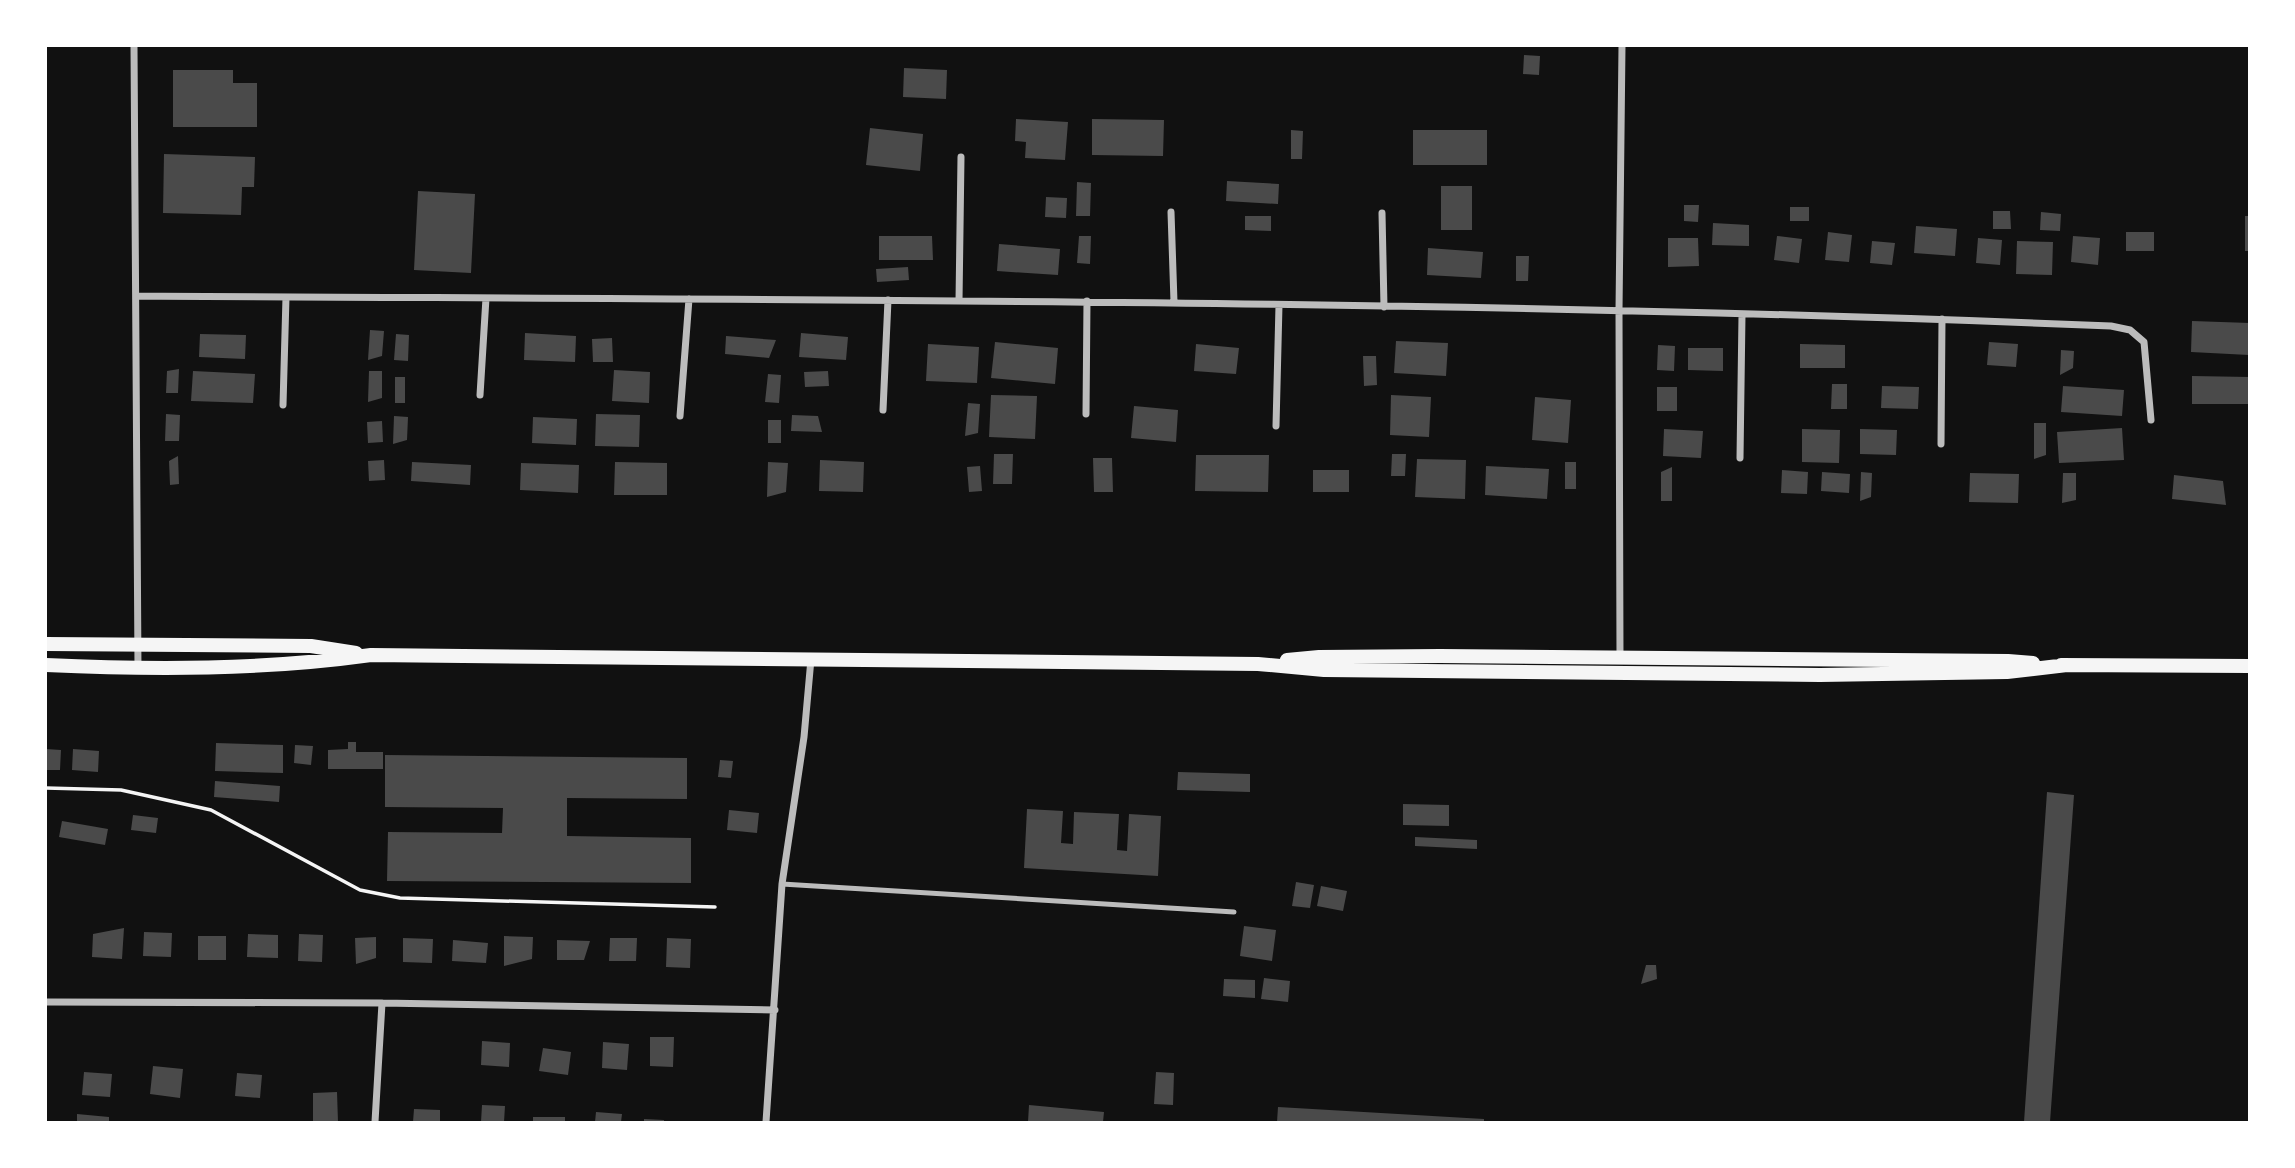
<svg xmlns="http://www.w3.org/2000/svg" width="2295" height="1168" font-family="'DejaVu Sans',sans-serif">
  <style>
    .building { fill: #4a4a4a }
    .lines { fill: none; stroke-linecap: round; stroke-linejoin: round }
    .path { stroke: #f5f5f5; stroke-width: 3.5 }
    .service { stroke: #bcbcbc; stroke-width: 5 }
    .minor { stroke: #bcbcbc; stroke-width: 7 }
    .secondary { stroke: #f5f5f5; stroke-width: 14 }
  </style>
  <rect width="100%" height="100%" fill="#111"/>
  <!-- building -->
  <path class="building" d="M1524 55 1540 56 1539 75 1523 74Z
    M904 68 947 70 946 99 903 97Z
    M173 70H233V83H257V127H173Z
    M1016 119 1068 122 1065 160 1025 158 1026 142 1015 141Z
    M1092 119 1164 120 1163 156 1092 155Z
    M870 128 923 134 920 171 866 165Z
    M1291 130 1303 131 1302 159H1291Z
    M1413 130H1487V165H1413Z
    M164 154 255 157 254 187H242L241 215 163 213Z
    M1227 181 1279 184 1278 204 1226 201Z
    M1077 182 1091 183 1090 216H1076Z
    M1441 186H1472V230H1441Z
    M418 191 475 194 471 273 414 270Z
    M1046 197 1067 198 1066 218 1045 217Z
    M1684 205H1699L1698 222 1684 221Z
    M1790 207H1809V221H1790Z
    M1993 211H2010L2011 229H1993Z
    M2041 212 2061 214 2060 231 2040 230Z
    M1245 216H1271V231L1245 230Z
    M2245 216H2250V251H2245Z
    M1713 223 1749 225V246L1712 245Z
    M1916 226 1957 229 1955 256 1914 253Z
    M1828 232 1852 235 1849 262 1825 260Z
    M2126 232H2154V251H2126Z
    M879 236H932L933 260H879Z
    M1079 236H1091L1090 264 1077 263Z
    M1777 236 1802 239 1799 263 1774 260Z
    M2073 236 2100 238 2098 265 2071 262Z
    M1668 238H1698L1699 266 1668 267Z
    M1978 238 2002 240 2000 265 1976 263Z
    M1872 241 1895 243 1892 265 1870 263Z
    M2017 241 2053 242 2052 275 2016 274Z
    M999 244 1060 249 1058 275 997 271Z
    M1428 248 1483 252 1481 278 1427 275Z
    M1516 256H1529L1528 281H1516Z
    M908 267 909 280 877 282 876 269Z
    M2192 321 2250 323 2249 355 2191 352Z
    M370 330 384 331 382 356 368 360Z
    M525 333 576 336 575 362 524 360Z
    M801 333 848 337 846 360 799 357Z
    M200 334 246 335 245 359 199 357Z
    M396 334 409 335 408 361 394 360Z
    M726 336 776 340 769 358 725 354Z
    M612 338 613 362H593L592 339Z
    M1396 341 1448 343 1446 376 1394 373Z
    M995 342 1058 348 1055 384 991 378Z
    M1989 342 2018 344 2016 367 1987 365Z
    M928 344 979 347 977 383 926 381Z
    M1196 344 1239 348 1236 374 1194 371Z
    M1800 344 1845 345V368H1800Z
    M1658 345 1675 346 1674 371 1657 370Z
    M1688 348H1723V371L1688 370Z
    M2061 350 2074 351 2073 368 2060 375Z
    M1363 356H1376L1377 385 1364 386Z
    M179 369 178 393H166L167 371Z
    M614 370 650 372 649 403 612 401Z
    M193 371 255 374 253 403 191 401Z
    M369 371H382V398L368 402Z
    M828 371 829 386 805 387 804 372Z
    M768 374 781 375 779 403 765 402Z
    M2192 376 2250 377V404H2192Z
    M395 377H405V403H395Z
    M1832 384H1847V409H1831Z
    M1882 386 1919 387 1918 409 1881 408Z
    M2063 386 2124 390 2122 416 2061 412Z
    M1657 387H1677V411H1657Z
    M991 395 1037 396 1035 439 989 437Z
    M1391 395 1431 397 1429 437 1390 435Z
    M1535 397 1571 400 1568 443 1532 440Z
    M968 403 980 404 978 433 965 436Z
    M1134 406 1178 410 1176 442 1131 438Z
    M166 414 180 415 179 441H165Z
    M596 414 640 415 639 447 595 446Z
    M792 415 818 416 822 432 791 431Z
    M394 416 408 417 407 440 393 444Z
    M533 417 577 419 576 445 532 443Z
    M768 420H781V443H768Z
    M382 421 383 442 368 443 367 422Z
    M2034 423H2046V455L2034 459Z
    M2122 428 2124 460 2059 463 2057 432Z
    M1664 429 1703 431 1701 458 1663 456Z
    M1802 429 1840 430 1839 463 1802 462Z
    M1860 429 1897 430 1896 455 1860 454Z
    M994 454H1013L1012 484H993Z
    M1392 454H1406L1405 476H1391Z
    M1196 455H1269L1268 492 1195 491Z
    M178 456 179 484 170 485 169 461Z
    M1093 458H1112L1113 492H1094Z
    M1417 459 1466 460 1465 499 1415 497Z
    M384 460 385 480 369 481 368 461Z
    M820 460 864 462 863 492 819 491Z
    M412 462 471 465 470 485 411 481Z
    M615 462 667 463V495H614Z
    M768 462 788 463 786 492 767 497Z
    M1565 462H1576V489H1565Z
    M521 463 579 465 578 493 520 490Z
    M980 466 982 491 969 492 967 467Z
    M1486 466 1549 469 1547 499 1485 495Z
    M1672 467V501H1661V472Z
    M1313 470H1349V492H1313Z
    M1782 470 1808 472 1807 494 1781 493Z
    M1822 472 1850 474 1849 493 1821 491Z
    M1861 472 1872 473 1871 497 1860 501Z
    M1970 473 2019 474 2018 503 1969 502Z
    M2063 473H2076V500L2062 503Z
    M2174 475 2223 481 2226 505 2172 499Z
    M348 742H356V752H383V769H328V750L348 749Z
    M216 743 283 745V773L215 771Z
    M295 745 313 746 311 765 294 763Z
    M46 749 61 750 60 770H46Z
    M73 749 99 751 98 772 72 770Z
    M385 755 687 758V799L567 798V836L691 838V883L387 881 388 832 502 833 503 808 385 807Z
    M720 760 733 761 731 778 718 777Z
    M1178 772 1250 774V792L1177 790Z
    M215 781 280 786 279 802 214 797Z
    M2047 792 2074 795 2050 1122H2024Z
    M1403 804 1449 805V826L1403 825Z
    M1027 809 1063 811 1061 843 1073 844 1074 812 1119 814 1117 850 1127 851 1129 814 1161 816 1158 876 1024 868Z
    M729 810 759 813 757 833 727 830Z
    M133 815 158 818 156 833 131 830Z
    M62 821 108 829 105 845 59 837Z
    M1415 837 1477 840V849L1415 846Z
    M1296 882 1314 885 1310 908 1292 906Z
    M1321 886 1347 891 1343 911 1317 906Z
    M1244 926 1276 930 1272 961 1240 956Z
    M124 928 122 959 92 957 93 934Z
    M144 932 172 933 171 957 143 956Z
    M248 934 278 935V958L247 957Z
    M299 934 323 935 322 962 298 961Z
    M198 936H226V960H198Z
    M504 936 533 937 532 959 504 966Z
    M376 937V958L356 964 355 938Z
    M403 938 433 939 432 963 403 962Z
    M610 938H637L636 961H609Z
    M667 938 691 939 690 968 666 967Z
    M453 940 488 943 486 963 452 961Z
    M557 940 590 941 584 960H557Z
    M1646 965H1656L1657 979 1641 984Z
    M1264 978 1290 981 1288 1002 1261 999Z
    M1224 979 1255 980V998L1223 996Z
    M650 1037H674L673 1067 650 1066Z
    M482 1041 510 1043 509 1067 481 1065Z
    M603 1042 629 1044 627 1070 602 1068Z
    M543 1048 571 1052 568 1075 539 1071Z
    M153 1066 183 1069 180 1098 150 1094Z
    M84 1072 112 1074 110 1097 82 1095Z
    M1156 1072 1174 1073 1173 1105 1154 1104Z
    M237 1073 262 1075 260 1098 235 1096Z
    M337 1092 338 1122H313V1093Z
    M482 1105 505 1106 504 1122H481Z
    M1029 1105 1104 1112 1103 1122H1028Z
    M1278 1107 1484 1119V1122H1277Z
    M414 1109 440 1110V1122H413Z
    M596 1112 622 1114 621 1122H595Z
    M77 1114 109 1117V1122H77Z
    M533 1117H565V1122H533Z
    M644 1119 664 1120V1122H644Z"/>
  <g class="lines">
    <!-- path -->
    <path class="path" d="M46 788 121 790 211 810 360 890 400 898 715 907"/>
    <!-- service -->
    <path class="service" d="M782 884 1234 912"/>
    <!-- minor -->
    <path class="minor" d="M134 46 138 668
      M1171 212 1174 302
      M1382 213 1384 307
      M136 296C795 300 1453 299 2111 326L2130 330 2144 342 2151 420
      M959 301 961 157
      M480 395 486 298
      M283 405 286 297
      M883 410 888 300
      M1086 414 1087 301
      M680 416 689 299
      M1276 426 1279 305
      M1941 444 1942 319
      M1740 458 1742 315
      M1620 660 1619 311 1622 46
      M46 1002 382 1003 775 1010
      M375 1122 382 1003
      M766 1122 782 884 804 737 811 659"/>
    <!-- secondary -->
    <path class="secondary" d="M46 644 311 646 356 653
      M1287 660 1319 657 1440 656 2008 661 2033 663
      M46 665C154 670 263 670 371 655L1258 664 1324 670 1820 675 2007 672 2067 665
      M2061 665 2250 666"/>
  </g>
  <!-- border -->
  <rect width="2295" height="1168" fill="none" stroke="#ffffff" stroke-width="94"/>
</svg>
